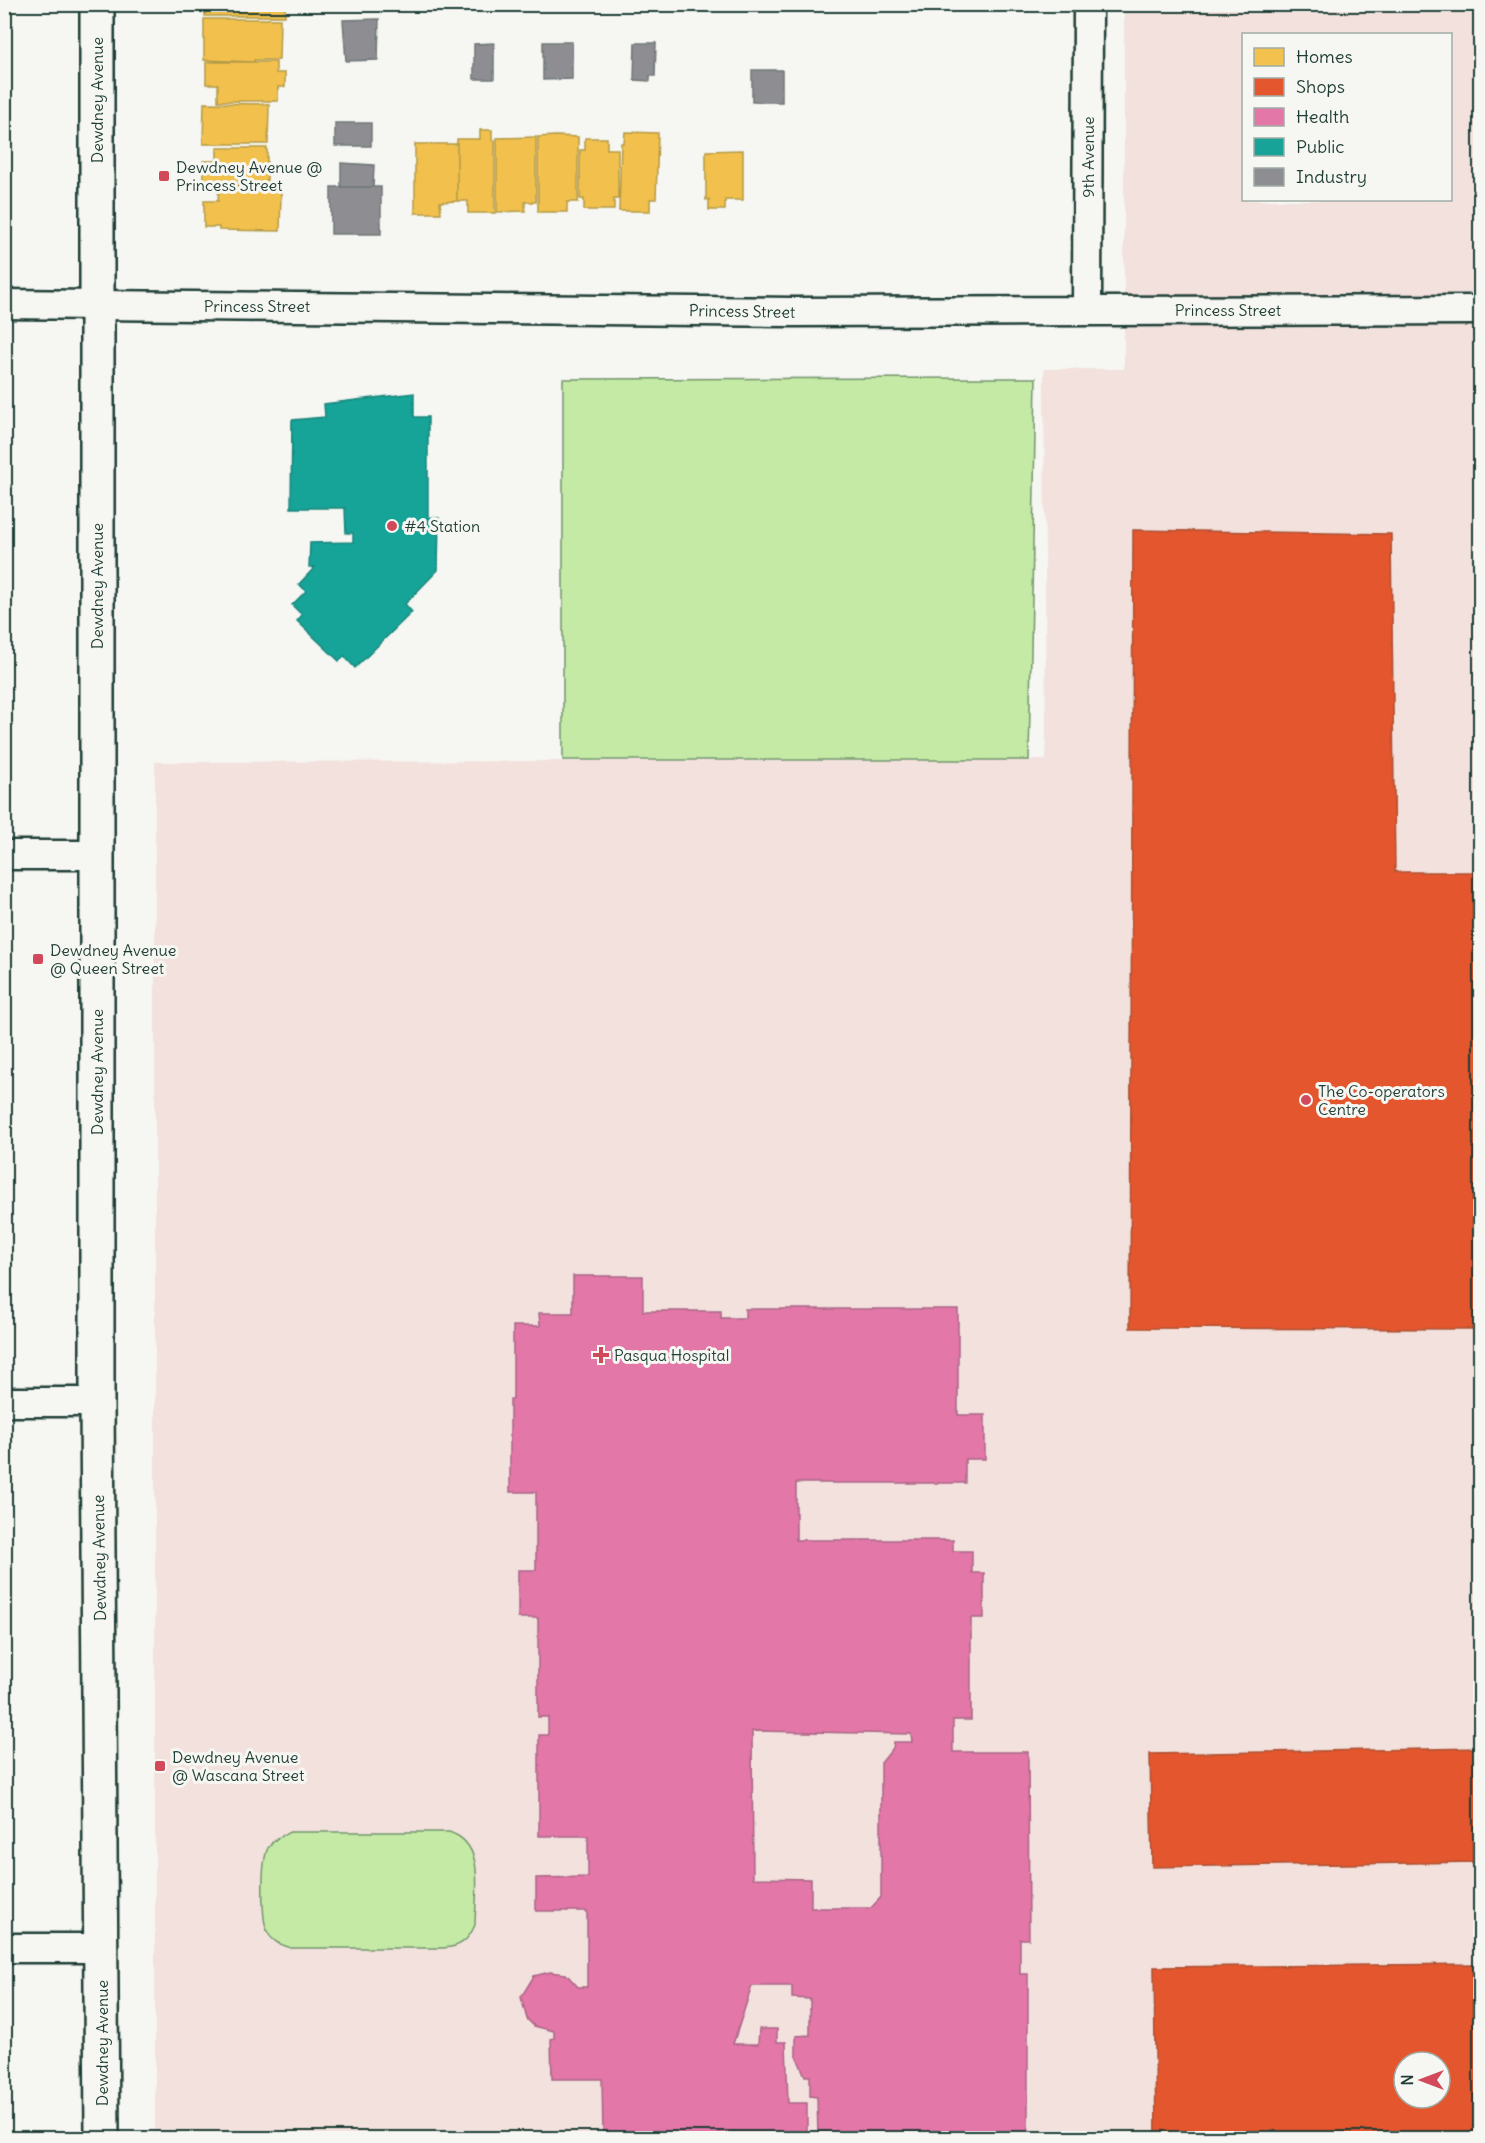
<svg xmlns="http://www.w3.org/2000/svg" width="1485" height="2143" font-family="Delius,sans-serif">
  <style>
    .built { fill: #f3e1dd; fill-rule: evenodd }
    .green { fill: #c5eaa5; stroke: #72946c; stroke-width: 1.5 }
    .homes { fill: #f2c14e; stroke: #b39946; stroke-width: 1.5 }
    .shops { fill: #e4572e; stroke: #a94f30; stroke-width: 1.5; fill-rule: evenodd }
    .health { fill: #e377a8; stroke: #a86685; stroke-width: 1.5; fill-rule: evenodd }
    .public { fill: #17a398; stroke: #19847a; stroke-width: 1.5 }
    .industry { fill: #8d8d92; stroke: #6c7576; stroke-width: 1.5 }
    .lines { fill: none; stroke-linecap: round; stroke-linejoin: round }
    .street-casing { stroke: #1f3d34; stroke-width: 33 }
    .secondary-casing { stroke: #1f3d34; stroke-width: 38 }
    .street { stroke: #f6f6f2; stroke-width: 28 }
    .secondary { stroke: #f6f6f2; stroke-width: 33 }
    .poi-dot { fill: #d1495b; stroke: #f6f6f2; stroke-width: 2 }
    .labels { text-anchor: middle; stroke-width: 6; stroke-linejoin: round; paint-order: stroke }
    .street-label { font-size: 16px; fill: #1f3d34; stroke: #f6f6f2 }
    .poi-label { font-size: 16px; fill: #1f3d34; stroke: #f6f6f2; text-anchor: start }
  </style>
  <rect width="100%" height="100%" fill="#f6f6f2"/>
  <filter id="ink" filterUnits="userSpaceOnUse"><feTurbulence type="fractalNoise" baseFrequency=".0167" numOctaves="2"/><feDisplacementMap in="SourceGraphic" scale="12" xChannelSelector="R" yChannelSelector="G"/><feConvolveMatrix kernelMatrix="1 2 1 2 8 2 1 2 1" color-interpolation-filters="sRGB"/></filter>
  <g filter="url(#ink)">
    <!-- built -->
    <path class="built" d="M1124 5H1480V2138H155V762L1046 760 1044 369H1124ZM1244 34H1450V200H1244ZM1404 2062H1440V2098H1404Z"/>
    <!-- green -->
    <path class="green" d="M1036 378 1029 760H563V379Z
      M290 1832H449C487 1844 475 1893 475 1925 468 1941 460 1947 443 1948H291C281 1945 273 1942 268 1933 261 1921 261 1861 268 1848 273 1839 281 1836 290 1832Z"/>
    <!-- homes -->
    <path class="homes" d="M205 4H285V16H205Z
      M204 19H280L279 60H254V62L204 60Z
      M206 62H276V73H285V87H278V101H218V84H206Z
      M204 103 269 104 268 144H203Z
      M480 130H492V140H495V213H468V201H457V139H480Z
      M625 132 658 133 656 199H650V211H619L621 143H624Z
      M556 136 578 137V202H567V212H538V137Z
      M536 137V202H525V211L497 212V138Z
      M585 138H607V149H618V199H614V210H584V199H580V150H585Z
      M415 144H457V201L440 202 441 213H415Z
      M217 148H267V185L203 184V161H217Z
      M743 150V200H725V210H709V199L706 200V151Z
      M219 186 278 187V192H281L280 231 219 230V227H204V201H218Z"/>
    <!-- shops -->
    <path class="shops" d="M1133 530 1391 534 1395 872H1480V1329L1130 1328Z
      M1480 1748V1862L1152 1867 1150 1754Z
      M1480 1964V2138H1156L1154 1967ZM1404 2062H1440V2098H1404Z"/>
    <!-- health -->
    <path class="health" d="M573 1276H643V1311H721V1318H745V1309H958V1415H985V1459H965V1483H796V1540H953V1551H972V1573H984V1618H971V1720H953V1752H1028L1029 1939H1020V1974H1028V2138H818L817 2097 810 2096V2076H805L796 2055V2036L810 2035V1999L792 1998V1986H752L733 2044H758L759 2029H777V2042H786L788 2103H807V2138H603L602 2079H552L551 2039 554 2038V2031L534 2026 527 2019 521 1997 534 1976 550 1972 566 1974 578 1987H587V1911H536V1878L588 1877V1836H539V1735H548V1717H538V1618H518V1570H536V1492H510V1399H513V1326H540L539 1313H573ZM752 1731 911 1734 912 1742H894L893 1748 881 1763V1897L871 1908H811V1879L753 1878Z"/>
    <!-- public -->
    <path class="public" d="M414 393V417H428V517L439 518 438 570 405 604 412 612 355 668 344 656 339 661 297 621 302 615 292 605 306 591 299 584 315 567H309L310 543 353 542V533H346L345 508H291L292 420 325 417 324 404Z"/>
    <!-- industry -->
    <path class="industry" d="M379 19 378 60 346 61 343 20Z
      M543 42H572V79L543 80Z
      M494 43V79H474V44Z
      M635 43H656L655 76H650V81L634 80Z
      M752 70H782V102H752Z
      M335 123H371V146H335Z
      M341 163 374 165 373 187H341Z
      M331 187H381V234H331Z"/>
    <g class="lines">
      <!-- street casing -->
      <g class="street-casing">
        <path id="street" d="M4 304 792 312 1480 310
          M1087 310 1088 4
          M4 855H97
          M4 1402H97
          M4 1948H102"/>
      </g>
      <!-- secondary casing -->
      <g class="secondary-casing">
        <path id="secondary" d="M97 4V1402L102 2138"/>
      </g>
      <!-- street -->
      <use href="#street" class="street"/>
      <!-- secondary -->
      <use href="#secondary" class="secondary"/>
    </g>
  </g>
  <!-- markers -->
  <g class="poi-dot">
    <rect x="158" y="170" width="12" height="12" rx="3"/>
    <circle cx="392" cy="526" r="6"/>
    <rect x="32" y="953" width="12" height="12" rx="3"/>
    <circle cx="1306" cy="1100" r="6"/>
    <path d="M598 1346h6v6h6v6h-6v6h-6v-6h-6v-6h6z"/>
    <rect x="154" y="1760" width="12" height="12" rx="3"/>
  </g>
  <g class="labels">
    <!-- street labels -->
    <g class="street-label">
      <text transform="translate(97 100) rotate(-90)" y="6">Dewdney Avenue</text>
      <text transform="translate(1088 157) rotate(-90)" y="6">9th Avenue</text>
      <text x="257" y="312">Princess Street</text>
      <text x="1228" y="316">Princess Street</text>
      <text transform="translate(742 311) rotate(1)" y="6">Princess Street</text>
      <text transform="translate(97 586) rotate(-90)" y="6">Dewdney Avenue</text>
      <text transform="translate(97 1072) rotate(-90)" y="6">Dewdney Avenue</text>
      <text transform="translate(99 1558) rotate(-91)" y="6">Dewdney Avenue</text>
      <text transform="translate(102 2043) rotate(-90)" y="6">Dewdney Avenue</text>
    </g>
    <!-- poi labels -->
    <g class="poi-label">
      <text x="176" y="173">Dewdney Avenue @<tspan x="176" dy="18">Princess Street</tspan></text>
      <text x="404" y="532">#4 Station</text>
      <text x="50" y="956">Dewdney Avenue<tspan x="50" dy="18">@ Queen Street</tspan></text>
      <text x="1318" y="1097">The Co-operators<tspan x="1318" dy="18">Centre</tspan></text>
      <text x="614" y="1361">Pasqua Hospital</text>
      <text x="172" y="1763">Dewdney Avenue<tspan x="172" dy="18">@ Wascana Street</tspan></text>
    </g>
  </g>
  <!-- margin -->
  <rect width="1485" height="2143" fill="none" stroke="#f6f6f2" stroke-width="24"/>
  <rect x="12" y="12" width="1461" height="2119" fill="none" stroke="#1f3d34" stroke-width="2" filter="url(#ink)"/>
  <!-- legend -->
  <rect x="1242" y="33" width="210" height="168" fill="#f6f6f2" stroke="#a0aca6" stroke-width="1.5"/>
  <rect x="1254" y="48" width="30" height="18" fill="#f2c14e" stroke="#a0aca6" stroke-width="1.5"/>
  <text x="1296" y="63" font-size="18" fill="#1f3d34">Homes</text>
  <rect x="1254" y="78" width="30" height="18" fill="#e4572e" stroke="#a0aca6" stroke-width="1.5"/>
  <text x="1296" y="93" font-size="18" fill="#1f3d34">Shops</text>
  <rect x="1254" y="108" width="30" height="18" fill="#e377a8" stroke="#a0aca6" stroke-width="1.5"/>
  <text x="1296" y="123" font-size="18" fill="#1f3d34">Health</text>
  <rect x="1254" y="138" width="30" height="18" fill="#17a398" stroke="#a0aca6" stroke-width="1.5"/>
  <text x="1296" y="153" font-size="18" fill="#1f3d34">Public</text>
  <rect x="1254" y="168" width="30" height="18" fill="#8d8d92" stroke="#a0aca6" stroke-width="1.5"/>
  <text x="1296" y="183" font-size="18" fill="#1f3d34">Industry</text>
  <!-- north arrow -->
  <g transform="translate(1422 2080) rotate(270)"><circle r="28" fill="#f6f6f2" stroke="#a0aca6" stroke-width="1.5"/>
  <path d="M0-4.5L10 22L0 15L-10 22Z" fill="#d1495b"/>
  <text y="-9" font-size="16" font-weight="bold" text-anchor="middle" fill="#1f3d34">N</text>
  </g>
</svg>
